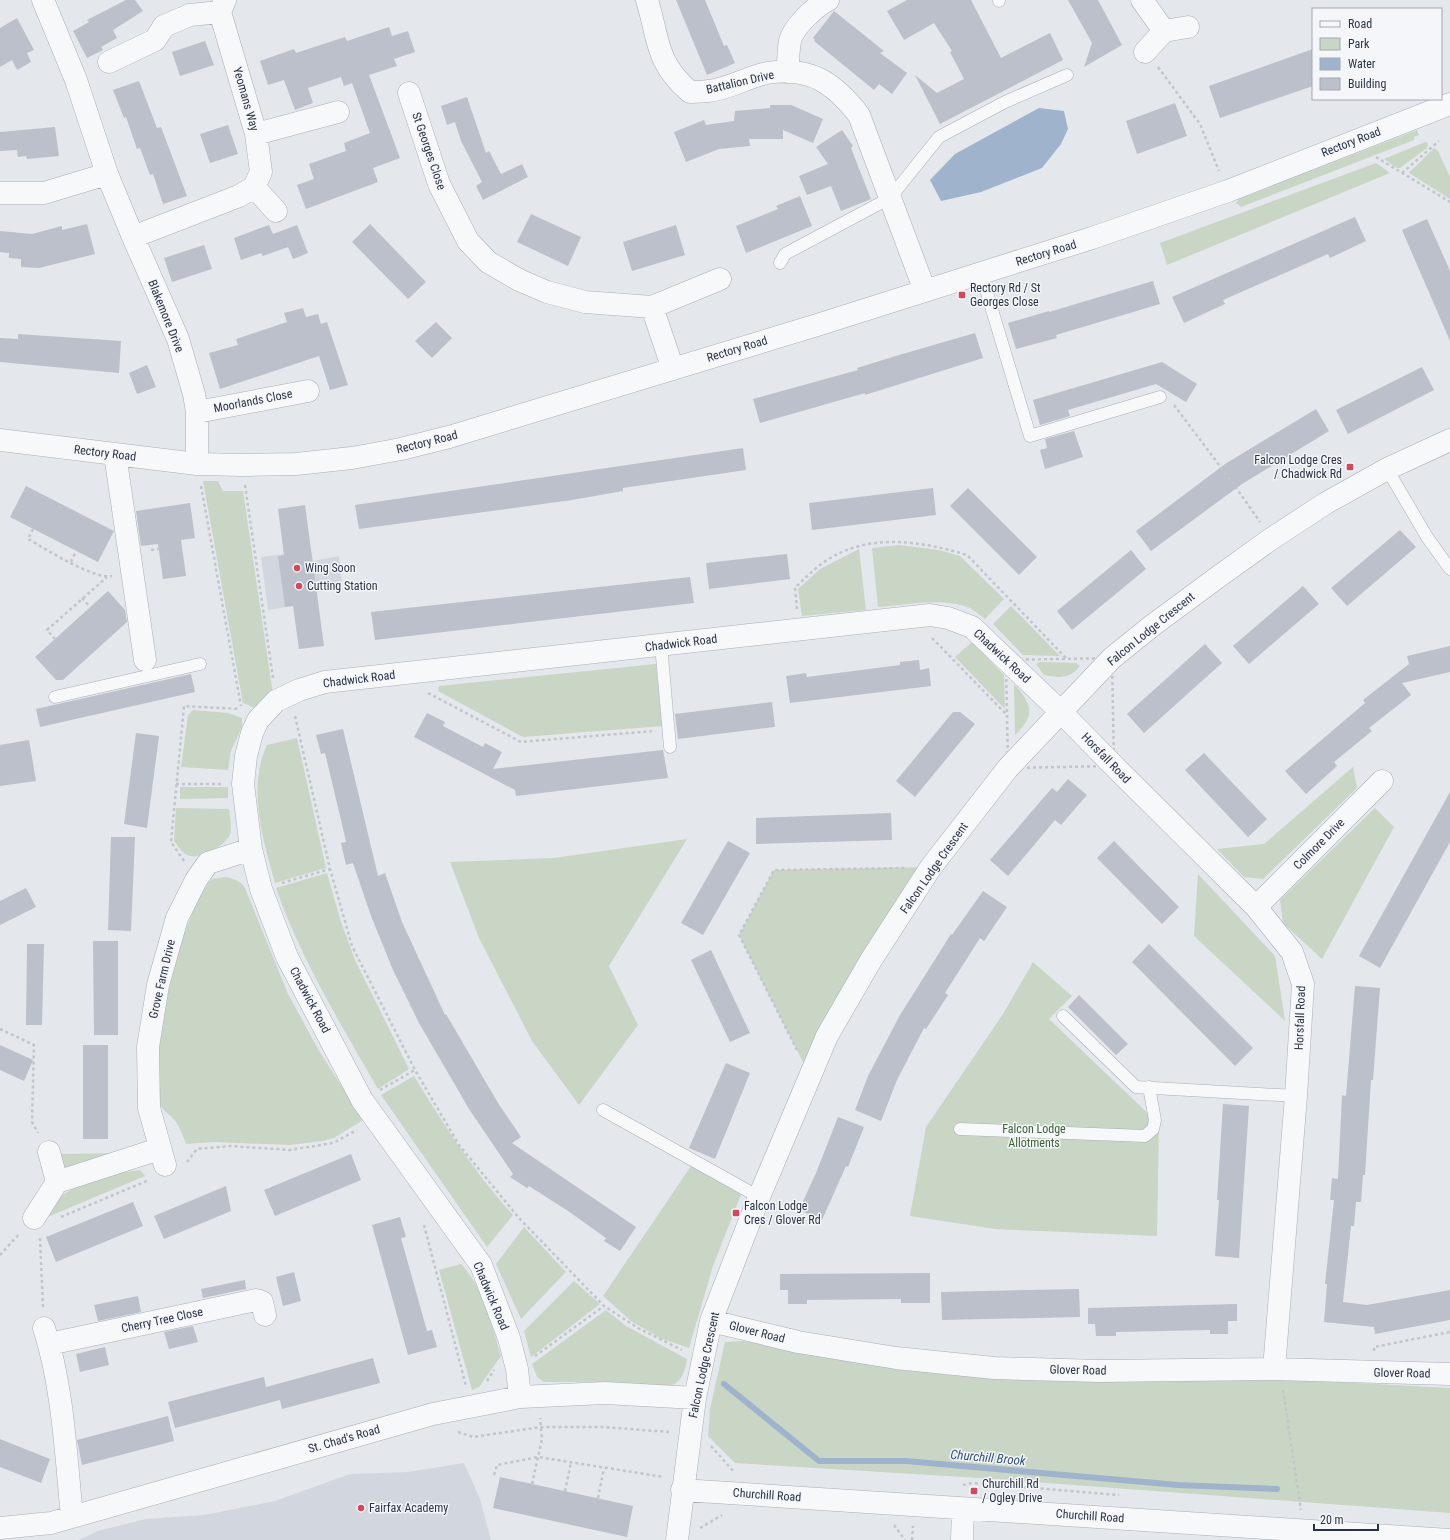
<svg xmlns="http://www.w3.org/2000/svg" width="1450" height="1540" font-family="'Roboto Condensed',sans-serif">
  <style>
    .built { fill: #d2d6de }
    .green { fill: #c9d6c5 }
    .water { fill: #9fb4cc }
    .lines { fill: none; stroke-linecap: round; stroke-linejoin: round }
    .stream { stroke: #9fb4cc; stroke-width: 6 }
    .building { fill: #bbc0ca }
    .service-casing { stroke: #a9aeb7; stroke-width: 13 }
    .minor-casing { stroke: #a9aeb7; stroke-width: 23 }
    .path { stroke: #c2c5cb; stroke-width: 2.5; stroke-dasharray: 3 3; stroke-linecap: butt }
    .service { stroke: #f7f8fa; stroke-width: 12 }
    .minor { stroke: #f7f8fa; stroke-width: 22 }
    .poi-dot { fill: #d1495b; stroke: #f4f6f9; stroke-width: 1.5 }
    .labels { text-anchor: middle; stroke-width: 3; stroke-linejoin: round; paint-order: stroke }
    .street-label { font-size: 12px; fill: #2b3445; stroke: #f4f6f9 }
    .poi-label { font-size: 12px; fill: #2b3445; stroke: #f4f6f9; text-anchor: start }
    .park-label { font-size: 12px; fill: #3f6138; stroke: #f4f6f9 }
    .water-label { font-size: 13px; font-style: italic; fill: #34527a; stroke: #f4f6f9 }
  </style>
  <rect width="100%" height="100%" fill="#e4e7ec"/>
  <!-- built -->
  <path class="built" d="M311 551 313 561 339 556 342 581 333 584 334 590 317 592 318 602 268 610 261 557Z
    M464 1463 480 1499 491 1540H79L98 1531 146 1519 204 1515 275 1501 350 1474 408 1472Z"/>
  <!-- green -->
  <path class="green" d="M1417 130 1419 135 1414 137V140L1241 207 1236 203 1239 199Z
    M1425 142 1428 143 1427 148 1400 168H1397L1384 159Z
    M1434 148 1438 151 1450 177V199L1409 173Z
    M1376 163 1390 173 1167 265 1160 243Z
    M203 481H218L223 491H243L273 694 257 709 243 703Z
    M899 545 939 550 960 556 1004 599 985 619C980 615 975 611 970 608 942 597 907 605 878 607L872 548Z
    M859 549 866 610 802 616 798 589 820 569Z
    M1011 606 1060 656 1023 655 993 624Z
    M972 642 1004 675 1005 709 955 657Z
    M1040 662 1076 663 1080 666C1070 679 1060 678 1044 675L1036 664Z
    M656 664 662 726 523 737 438 691 439 686Z
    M1014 684C1032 704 1036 715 1015 735Z
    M193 710 228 713 242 718V727L231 751 228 770 181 767 188 715Z
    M297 738 326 868 275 883C263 840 247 787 267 745Z
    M1353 767 1357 788 1263 879 1244 877 1217 849 1264 844Z
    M180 787H228V798L180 799Z
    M176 808 229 809C230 818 232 827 230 835 226 845 200 859 190 856 182 854 179 847 174 841Z
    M1375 808 1394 827 1322 959 1283 923 1280 900Z
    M687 839 609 966 638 1025 579 1105 532 1041 479 938 450 862 554 858Z
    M931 867 809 1074 739 935 774 870Z
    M327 873 341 922 355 960 409 1069 378 1089C340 1023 301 959 276 888Z
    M1198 874 1275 956 1285 1021 1194 936Z
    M226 877C234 879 240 880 245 888L288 994 318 1049 363 1120 334 1138 322 1141 290 1145 213 1142 186 1144C183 1136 180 1128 176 1122 169 1112 160 1111 158 1098 151 1052 180 913 212 879Z
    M1033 962 1072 996 1049 1019 1159 1124 1157 1236 995 1229 910 1216 926 1127 1003 1014Z
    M414 1076C444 1125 474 1172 513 1215L487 1247 381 1095Z
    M124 1153 65 1170 57 1154Z
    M691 1166 742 1192 713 1266 689 1348 660 1338 631 1321 603 1296Z
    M140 1170 145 1176 45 1218C49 1211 54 1203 60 1197 76 1184 119 1172 140 1170Z
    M524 1227 566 1272 521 1319 496 1264Z
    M461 1264C484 1289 492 1325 501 1356L479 1387 472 1390 439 1270Z
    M574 1281 600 1304 531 1357 524 1331Z
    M606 1310 626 1326 687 1359C685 1371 682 1382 670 1386 658 1390 640 1384 627 1383 599 1381 571 1382 544 1382L537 1377 532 1364Z
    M743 1341 885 1367 1282 1379 1450 1388V1513L979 1478 735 1463 708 1436 710 1409 725 1342Z"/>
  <!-- water -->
  <path class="water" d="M1039 108 1064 111 1068 129 1061 144 1042 168 981 192 941 201 930 180 955 154Z"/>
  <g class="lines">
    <!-- stream -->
    <path class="stream" d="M724 1384 819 1461H906L1178 1485 1277 1489"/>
  </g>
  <!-- building -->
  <path class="building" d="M126 0H135L143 11 113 30 117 38 101 47 103 50 87 58 73 31 89 22 87 20Z
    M676 0H705L724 46 727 45 735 63 707 75Z
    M907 0H971L1001 58 1050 33 1063 60 940 124 915 75 937 93 964 79 950 52 952 51 934 23 904 40 887 11Z
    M1068 0H1098L1122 45 1084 67 1092 43Z
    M834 11 884 51 880 53 907 73 892 94 879 84 874 90 814 41 815 40 813 38Z
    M17 18 34 50 27 53 31 62 17 70 12 60 0 67V28Z
    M389 27 392 36 408 31 415 52 394 59 397 66 369 75 400 158 373 168 378 182 306 209 297 185 314 179 309 164 346 151 344 143 370 133 352 83 344 86 341 77 308 88 313 103 295 110 284 80 268 85 260 61 294 49 296 53 345 37 347 41Z
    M205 41 214 65 180 76 172 52Z
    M1313 49V86L1220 118 1209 86Z
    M139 81 157 128 161 127 187 196 163 204 153 174 150 175 140 148 137 149 126 117 124 118 113 90Z
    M467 97 486 153 489 151 501 174 522 164 528 177 483 200 476 186 482 182 461 141 455 122 447 125 441 106Z
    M1175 103 1187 136 1137 154 1126 121Z
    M770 105H791L823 119 813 143 783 130V139H749L750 146 719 149 686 162 674 132 704 120 706 125 734 121 735 111 770 108Z
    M228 125 238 154 210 163 200 134Z
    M55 127 59 156 27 159 26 156 18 157 17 150 0 151V132Z
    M842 130 853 146 851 148 871 199 841 211 831 186 807 195 799 176 828 164 816 147Z
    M800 196 812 226 746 253 736 226 778 209 776 206Z
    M531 214 581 237 568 266 517 242Z
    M1355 217 1366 241 1330 258 1328 254 1223 300 1225 304 1184 323 1172 297Z
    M1427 219 1450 271V341L1402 230Z
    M87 224 95 254 39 268 21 267V259L9 258V253L0 252V231L32 234 62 226V230Z
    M370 224 426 282 408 299 352 242Z
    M269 225 273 234 297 225 308 253 293 259 288 247 263 256 261 253 241 260 234 238Z
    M676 225 685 255 632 271 623 242Z
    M204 245 212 269 172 282 164 258Z
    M1153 281 1160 304 1056 335 1057 338 1016 349 1008 323 1049 311V312Z
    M303 308 306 317 318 314 321 324 327 322 348 385 330 390 319 356 220 389 209 353 238 345 236 339 287 322 284 313Z
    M436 322 452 338 432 358 415 341Z
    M975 333 983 358 865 395V393L760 423 753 399 858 370 857 368 899 355Z
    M18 334 121 341 119 373 0 362V338L18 339Z
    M1162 362 1197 384 1186 402 1156 384 1068 410 1070 416 1040 425 1033 400Z
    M147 365 156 387 137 394 129 373Z
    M1422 367 1434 390 1348 434 1336 410Z
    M1316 409 1329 431 1242 484 1151 551 1136 531 1225 464Z
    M1074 431 1083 457 1045 469 1040 450 1047 448 1045 439Z
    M743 448 746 470 623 488V491L572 500 359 529 355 505Z
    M26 486 114 531 98 562 10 517Z
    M933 488 936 515 812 530 809 503Z
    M968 488 1037 557 1019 575 950 506Z
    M190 503 195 538 181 540 186 576 163 579 158 544 141 546 136 511Z
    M305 505 324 646 299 649 293 606 285 607 278 556 284 555 278 509Z
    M1400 530 1416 547 1347 606 1331 588Z
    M1131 550 1146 569 1072 630 1057 611Z
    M787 554 790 579 709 589 706 563Z
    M690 577 694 603 375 640 371 612Z
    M1303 586 1319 604 1249 664 1233 646Z
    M108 591 125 610 127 622 63 680H56L35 657Z
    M1205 644 1222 663 1144 733 1127 714Z
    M1450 646V672L1402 683 1411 695 1369 728 1372 731 1334 762 1337 766 1306 794 1285 771 1365 703 1363 700 1409 664 1407 656Z
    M919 660 920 670 929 668 931 686 790 703 786 676 806 673 807 677 900 665V662Z
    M191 674 195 692 40 727 36 709Z
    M772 702 775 727 678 739 675 714Z
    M953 712H960L975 724 915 797 896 781Z
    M427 713 445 722 443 726 483 747 485 743 502 752 493 769 663 750 668 778 516 796 515 790 414 737Z
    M343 729 378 876 385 873 402 922 445 1015 446 1014 498 1103 521 1137 512 1143 636 1227 620 1251 604 1241 606 1238 568 1211 529 1186 527 1188 510 1177 513 1174 469 1109 419 1023 393 970 371 916 353 863 346 865 341 843 346 842 341 820 325 753 321 754 316 735Z
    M136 733 159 736 147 828 124 824Z
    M29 740 36 781 0 786V745Z
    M1204 753 1267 819 1248 837 1185 770Z
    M1068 779 1087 795 1061 825 1055 820 1008 876 990 860 1052 788 1057 792Z
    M1450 792V842L1380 968 1359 956Z
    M891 813 892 840 756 844V818Z
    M111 837H135L131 931 108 930Z
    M728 841 750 853 703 935 681 923Z
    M1114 841 1179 907 1162 924 1097 858Z
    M26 888 36 907 0 925V901Z
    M983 891 1007 907 984 941 980 938 945 993 948 995 926 1029 924 1028 897 1080 881 1121 855 1110 868 1076 900 1015 951 934 952 935Z
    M93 941H118V1035H94Z
    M27 944H44L42 1025H26Z
    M1149 944 1253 1048 1235 1066 1132 962Z
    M711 950 750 1033 730 1042 691 960Z
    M1355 986 1380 988 1373 1080H1371L1365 1175H1363L1361 1202H1356L1354 1226H1351L1343 1302 1367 1305 1450 1290V1320L1375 1334 1374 1327 1324 1322 1327 1284H1325L1334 1200H1330L1332 1178 1338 1179 1342 1095 1346 1096Z
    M1079 995 1128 1044 1116 1055 1068 1007Z
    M0 1045 33 1060 24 1081 0 1070Z
    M83 1045H108V1139H83Z
    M726 1063 750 1073 715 1159 689 1148Z
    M1223 1104 1249 1106 1239 1258 1215 1256 1219 1200H1217Z
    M838 1117 864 1127 848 1167 846 1166 822 1220 799 1210 816 1173Z
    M351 1154 361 1180 275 1216 264 1190Z
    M226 1186 231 1211 164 1239 154 1216Z
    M133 1202 143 1226 56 1262 46 1237Z
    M400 1217 406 1237 401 1238 427 1331 432 1330 437 1347 408 1355 372 1225Z
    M294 1272 301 1301 283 1306 276 1277Z
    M930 1273V1303H901V1299L807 1300V1304H788V1290H780V1274Z
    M245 1280 246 1289 203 1298 201 1289Z
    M1079 1289 1080 1317 942 1320 941 1292Z
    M138 1296 141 1312 98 1321 94 1305Z
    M1237 1304V1321H1228V1334H1210V1330L1116 1332V1336H1096L1095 1324H1088V1308Z
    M193 1326 198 1342 169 1349 164 1332Z
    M105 1347 109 1365 80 1372 76 1354Z
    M373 1358 380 1383 282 1409 280 1400 175 1428 168 1402 264 1377 266 1387Z
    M168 1416 174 1441 82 1465 77 1440Z
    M0 1439 50 1459 41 1483 0 1467Z
    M500 1477 633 1506 627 1537 493 1508Z"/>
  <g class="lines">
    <!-- service casing -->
    <g class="service-casing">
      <path id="service" d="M999 0V1
        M780 263 785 254 890 198 939 137 1005 102 1067 75
        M981 273 1030 436 1160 397
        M1387 469 1427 537 1450 569
        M661 645 670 747
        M55 697 200 664
        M1063 1016 1136 1087 1296 1096
        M603 1110 759 1197
        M960 1129 1145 1136 1153 1129 1155 1120 1149 1087"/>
    </g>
    <!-- minor casing -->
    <g class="minor-casing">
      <path id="minor" d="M43 0 76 80 107 174 133 237 178 339 194 394 197 412V464
        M647 0C659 39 655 62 690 92 696 92 702 92 708 91 729 89 747 77 767 73 810 66 834 83 859 115L925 291
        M1142 0 1164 31
        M1145 52 1164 31 1188 27
        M109 62 155 40 164 26 190 15 220 12
        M788 72C788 62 788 51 790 41 793 27 816 6 828 0
        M409 93 439 184 468 241 488 262 519 280 547 292 585 302 652 307 720 279
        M256 134 338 112
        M254 187 276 211
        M0 193H44L107 174
        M133 237 239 196 254 187 261 172 256 134 220 12 225 0
        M652 307 673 369
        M197 412 308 391
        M0 440 197 464 242 465 296 464 352 458 401 449 449 437 814 326 1092 238 1228 191 1450 104
        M115 454 145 660
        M1256 907 1382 781
        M165 1165 149 1108 148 1047 158 985 177 918 196 880 208 863 251 849
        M57 1182 159 1149
        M34 1218 57 1182 49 1152
        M711 1321 798 1342 896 1358 994 1368 1099 1371 1274 1369 1450 1374
        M44 1328C63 1387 66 1456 72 1517
        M49 1344 256 1300 262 1302 265 1315
        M520 1397 517 1369 509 1338 481 1265 362 1100 287 957 261 889 251 849 243 784 246 756 252 733 258 720 276 701 299 690 325 682 930 615 948 618 972 627 1061 712 1114 766 1256 907 1292 952 1303 984 1296 1096 1274 1369
        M682 1490 1450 1540
        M0 1528 51 1523 433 1414 520 1397 605 1393 695 1398
        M677 1540 695 1398 711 1321 759 1197 827 1036 871 960 931 867 1008 768 1112 658 1153 625 1218 577 1271 539 1326 503 1387 469 1450 440
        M962 1540 963 1509"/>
    </g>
    <!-- path -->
    <path class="path" d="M1158 67 1200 124 1219 171
      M1376 157 1450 202
      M1402 173 1439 141
      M1174 405 1235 486 1260 522
      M245 485 273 678
      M201 486 241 706
      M33 529 28 539C46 549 94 580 112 576
      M151 550 159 549
      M71 562 76 551
      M82 598 90 607
      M797 609 795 588C803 580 811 572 820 565 863 532 918 540 967 555L1066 658
      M932 638 1007 715
      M55 639 47 630 107 577
      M1112 658 1114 766 1008 768 1006 660Z
      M428 693 521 742 652 731
      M295 716 330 869 352 946 415 1070 459 1145 519 1218 604 1306 638 1328 682 1350
      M176 784H222
      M184 861 171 842 184 706 240 709
      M282 883 330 869
      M0 1029 34 1045 32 1122 38 1133
      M797 1050 739 935 774 870 905 868
      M380 1090 415 1070
      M187 1162 197 1149 230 1146 290 1150 333 1143 357 1130
      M61 1217 149 1180
      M424 1225 466 1386
      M40 1238 43 1307
      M0 1255 20 1233
      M1374 1351V1347L1450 1332
      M535 1356 604 1306
      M487 1381 494 1370
      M1283 1390 1301 1510
      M458 1432 473 1437 541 1427H603L669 1432
      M711 1446 734 1472
      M494 1475 497 1465 538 1457 664 1477
      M532 1484 542 1439 540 1418
      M963 1485 972 1483 1119 1495
      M565 1491 571 1462
      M598 1498 604 1468
      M894 1525 905 1540
      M700 1528 722 1515
      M912 1540 913 1526"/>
    <!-- service -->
    <use href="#service" class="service"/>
    <!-- minor -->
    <use href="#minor" class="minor"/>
  </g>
  <!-- markers -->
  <g class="poi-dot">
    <rect x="958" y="291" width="8" height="8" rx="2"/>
    <rect x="1346" y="463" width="8" height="8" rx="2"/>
    <circle cx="297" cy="568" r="4"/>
    <circle cx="299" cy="586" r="4"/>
    <rect x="732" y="1209" width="8" height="8" rx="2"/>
    <rect x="970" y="1487" width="8" height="8" rx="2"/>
    <circle cx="361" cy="1508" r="4"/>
  </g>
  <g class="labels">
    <!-- street labels -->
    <g class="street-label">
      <text transform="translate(740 82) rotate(-13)" y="4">Battalion Drive</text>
      <text transform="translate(246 99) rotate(74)" y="4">Yeomans Way</text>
      <text transform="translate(1351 142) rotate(-21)" y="4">Rectory Road</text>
      <text transform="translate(429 151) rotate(71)" y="4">St Georges Close</text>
      <text transform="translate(1046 253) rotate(-17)" y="4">Rectory Road</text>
      <text transform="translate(166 316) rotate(68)" y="4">Blakemore Drive</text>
      <text transform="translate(737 349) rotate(-17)" y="4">Rectory Road</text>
      <text transform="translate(253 401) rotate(-11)" y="4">Moorlands Close</text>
      <text transform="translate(427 442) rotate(-14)" y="4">Rectory Road</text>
      <text transform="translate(105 453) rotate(7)" y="4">Rectory Road</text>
      <text transform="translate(1151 629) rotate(-39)" y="4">Falcon Lodge Crescent</text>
      <text transform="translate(681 643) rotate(-7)" y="4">Chadwick Road</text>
      <text transform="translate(1002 656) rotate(43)" y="4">Chadwick Road</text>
      <text transform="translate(359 679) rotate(-7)" y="4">Chadwick Road</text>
      <text transform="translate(1106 758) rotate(46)" y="4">Horsfall Road</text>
      <text transform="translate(1319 844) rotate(-45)" y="4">Colmore Drive</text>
      <text transform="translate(934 868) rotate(-55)" y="4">Falcon Lodge Crescent</text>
      <text transform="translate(162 979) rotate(-77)" y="4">Grove Farm Drive</text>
      <text transform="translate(310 1000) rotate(62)" y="4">Chadwick Road</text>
      <text transform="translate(1300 1018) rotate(-88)" y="4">Horsfall Road</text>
      <text transform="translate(491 1296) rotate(67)" y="4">Chadwick Road</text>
      <text transform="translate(162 1320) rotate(-12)" y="4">Cherry Tree Close</text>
      <text transform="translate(757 1332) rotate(14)" y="4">Glover Road</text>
      <text transform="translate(704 1365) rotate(-78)" y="4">Falcon Lodge Crescent</text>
      <text transform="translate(1078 1370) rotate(1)" y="4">Glover Road</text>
      <text transform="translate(1402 1373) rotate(1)" y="4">Glover Road</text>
      <text transform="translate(344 1439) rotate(-16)" y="4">St. Chad's Road</text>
      <text transform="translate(767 1495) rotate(4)" y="4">Churchill Road</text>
      <text transform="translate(1090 1516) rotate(4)" y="4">Churchill Road</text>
    </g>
    <!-- poi labels -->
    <g class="poi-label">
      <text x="970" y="292">Rectory Rd / St<tspan x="970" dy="14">Georges Close</tspan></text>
      <text x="1342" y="464" text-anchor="end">Falcon Lodge Cres<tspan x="1342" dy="14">/ Chadwick Rd</tspan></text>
      <text x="305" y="572">Wing Soon</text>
      <text x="307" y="590">Cutting Station</text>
      <text x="744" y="1210">Falcon Lodge<tspan x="744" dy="14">Cres / Glover Rd</tspan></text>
      <text x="982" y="1488">Churchill Rd<tspan x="982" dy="14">/ Ogley Drive</tspan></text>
      <text x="369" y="1512">Fairfax Academy</text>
    </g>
    <!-- park labels -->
    <g class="park-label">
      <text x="1034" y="1133">Falcon Lodge<tspan x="1034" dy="14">Allotments</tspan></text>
    </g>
    <!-- water labels -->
    <g class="water-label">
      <text transform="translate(988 1457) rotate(5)" y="5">Churchill Brook</text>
    </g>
  </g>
  <!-- legend -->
  <rect x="1312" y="8" width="130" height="92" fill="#f4f6f9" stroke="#a4a8b1"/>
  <rect x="1320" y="21" width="20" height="6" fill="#f7f8fa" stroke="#a4a8b1"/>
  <text x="1348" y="28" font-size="12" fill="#2b3445">Road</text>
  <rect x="1320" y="38" width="20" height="12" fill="#c9d6c5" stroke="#a4a8b1"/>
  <text x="1348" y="48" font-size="12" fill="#2b3445">Park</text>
  <rect x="1320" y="58" width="20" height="12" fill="#9fb4cc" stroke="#a4a8b1"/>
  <text x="1348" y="68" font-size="12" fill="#2b3445">Water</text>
  <rect x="1320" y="78" width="20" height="12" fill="#bbc0ca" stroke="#a4a8b1"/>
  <text x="1348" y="88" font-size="12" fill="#2b3445">Building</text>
  <!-- scale -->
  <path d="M1314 1524v6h64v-6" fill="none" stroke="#2b3445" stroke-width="2"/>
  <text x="1320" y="1524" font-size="12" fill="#2b3445" stroke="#f4f6f9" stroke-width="3" paint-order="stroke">20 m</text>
</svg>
